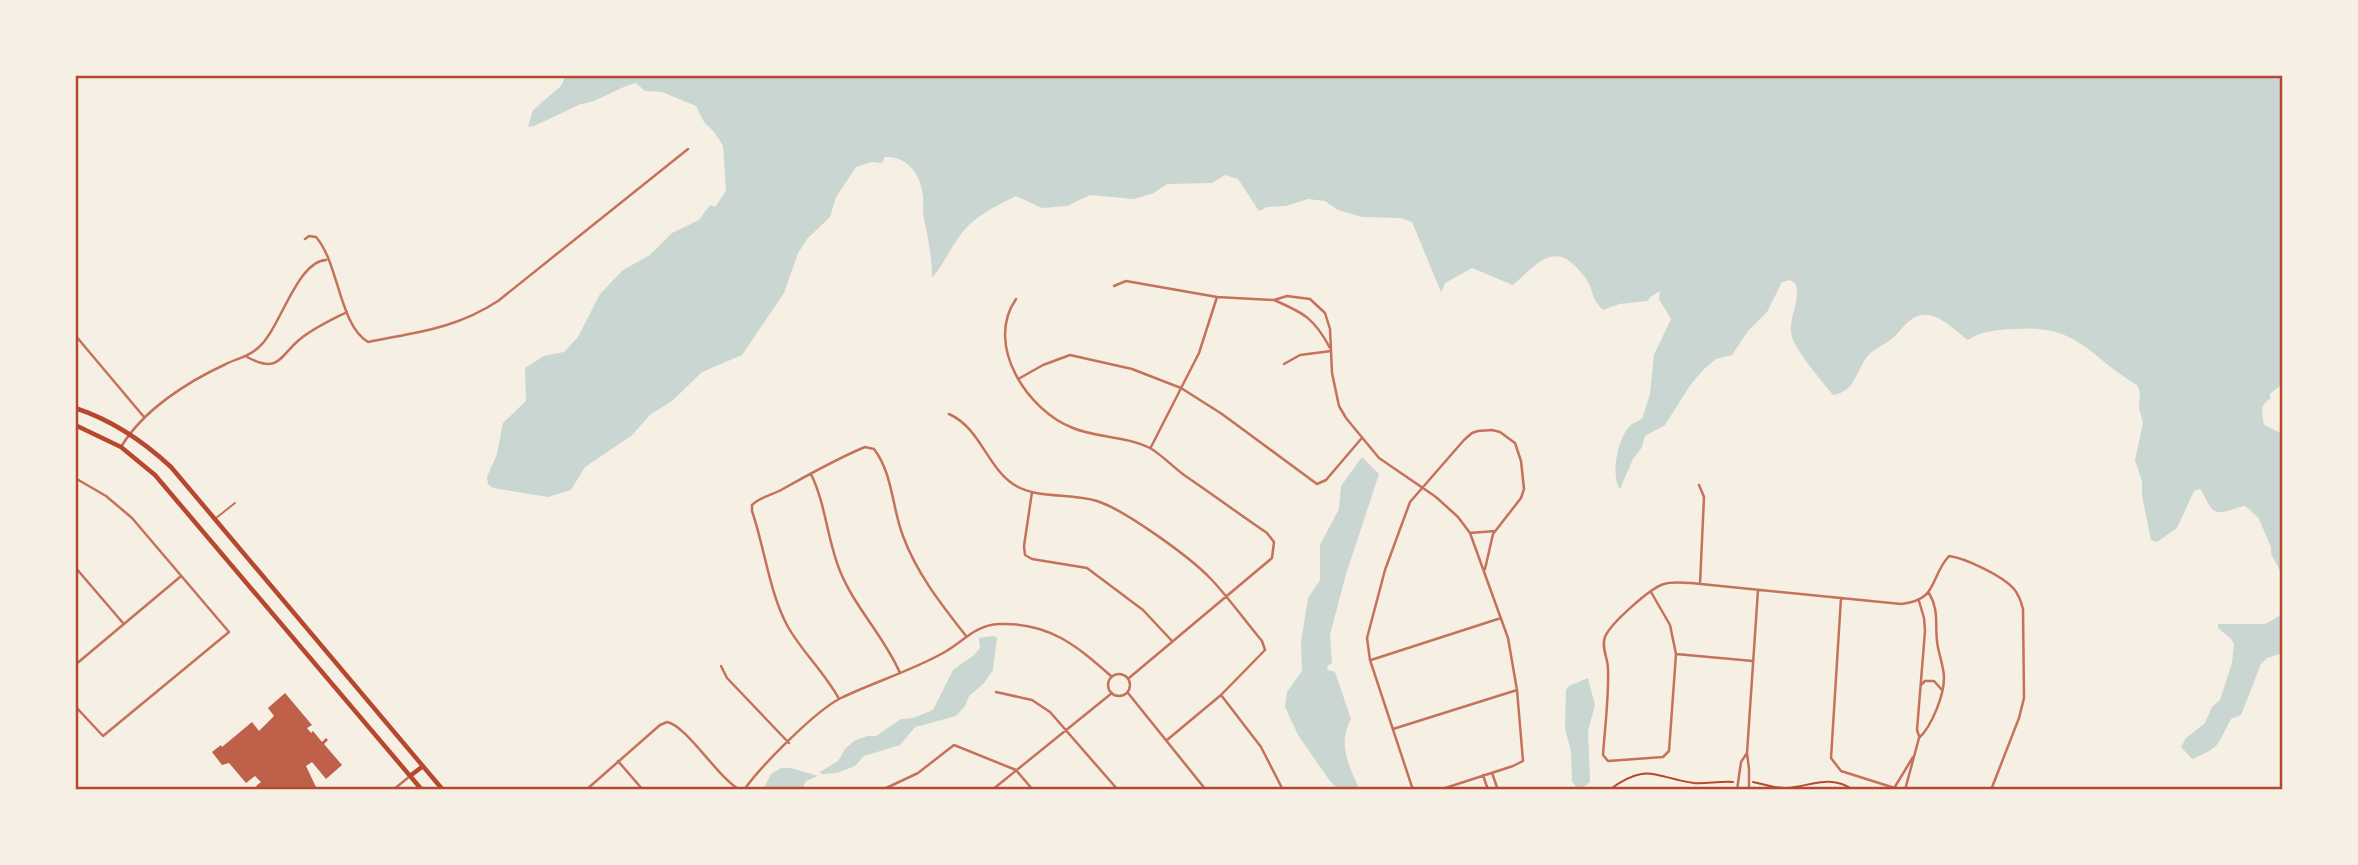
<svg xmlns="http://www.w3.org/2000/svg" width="2358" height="865" font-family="Georgia,serif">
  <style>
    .water { fill: #c9d6d2 }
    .building { fill: #bf614a }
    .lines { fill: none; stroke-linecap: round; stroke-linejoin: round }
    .path { stroke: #b5482f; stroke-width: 2 }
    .service { stroke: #c5725c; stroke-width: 2 }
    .minor { stroke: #c5725c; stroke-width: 2.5 }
    .secondary { stroke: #b5482f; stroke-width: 4.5 }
    .neatline { fill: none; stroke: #b5482f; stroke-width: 2.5 }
  </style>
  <rect width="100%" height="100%" fill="#f6efe4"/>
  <!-- water -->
  <path class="water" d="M566 75H2283V383L2270 394V399C2259 405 2262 414 2264 425L2283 434V576L2271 554V547L2258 517 2245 506C2235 507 2220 517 2212 509 2207 504 2205 495 2200 489L2194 491 2177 528 2157 542 2151 540 2142 495V481L2135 460 2143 423 2139 408 2140 392 2137 385C2089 357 2079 324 2015 329 1998 330 1983 330 1968 340 1953 329 1932 305 1912 319 1904 324 1899 333 1893 338 1882 347 1871 349 1864 361 1855 376 1853 392 1833 395 1823 382 1792 348 1791 332 1790 315 1800 301 1796 284L1790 280 1782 282 1767 312 1748 331 1732 355 1716 359 1703 370 1691 384 1665 425 1645 436 1642 447 1633 459 1620 489C1610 475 1618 435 1632 424 1635 422 1639 421 1642 419L1650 394 1654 355 1671 319 1659 299 1660 291 1650 297 1648 301 1619 304 1603 310C1594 301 1594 297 1590 286 1587 278 1579 270 1573 264 1550 243 1531 270 1513 285L1472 268 1445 283 1441 292 1412 222 1400 218 1362 217 1338 210 1325 201 1308 199 1286 206 1267 207 1259 211 1238 179 1225 175 1212 183 1167 184 1154 193 1134 199 1090 195 1067 206 1042 208 1016 196C996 206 972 217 959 237 949 251 943 265 932 278 932 257 928 239 924 218 922 211 924 203 923 196 921 175 908 156 885 157L882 163 871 162 856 167 836 197 830 217 807 239 798 253 784 293 742 355 702 372 672 401 651 414 631 436 585 467 571 490 548 497 493 488 488 484 487 477 497 454 503 423 526 401 525 368 544 356 564 352 578 337 600 294 623 270 650 255 672 233 699 220 710 205 715 207 726 191 723 146 715 133 704 122 696 106 662 92 645 91 636 83C617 87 600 102 581 104L534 126 528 127 533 110 561 86Z
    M1362 457 1379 474 1346 574 1330 635 1332 663 1327 666 1328 670 1335 672 1351 719C1337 744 1349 766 1360 790H1339L1330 781 1298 735 1285 707 1287 692 1302 671 1301 643 1308 598 1320 580V545L1339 509 1341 486Z
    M2283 614V653L2267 658 2261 664 2241 715 2231 719C2217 744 2222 747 2192 759L2181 747 2186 738 2205 723 2212 707 2220 700 2232 663 2234 644 2231 639 2218 628V624H2265Z
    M993 636 997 637 993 670 984 683 969 696 965 706 956 716 915 727 900 745 864 756 855 766 837 773 821 774 820 772 838 761 845 749 854 741 867 736H876L901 719 913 718 933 710 953 670 974 655 980 648 979 638Z
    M1588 678 1595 705 1588 731 1590 782 1584 787H1576L1572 781 1571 752 1565 728 1566 690 1569 686Z
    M781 768H791L818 776 806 781 802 790H763L771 774Z"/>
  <!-- building -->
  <path class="building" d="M285 693 312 725 307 728 311 733 313 731 322 742 326 738 328 740 324 744 342 765 326 779 312 762 306 766 316 787 312 790H259L256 786 261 782 255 776 246 783 229 763 222 765 212 752 221 745 222 747 252 722 259 731 274 716 268 708Z"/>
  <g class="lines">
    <!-- path -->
    <path class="path" d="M1753 782C1764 784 1775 789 1787 788 1811 786 1831 774 1853 790
      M1609 790C1647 762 1653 777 1694 783 1705 784 1720 781 1733 782"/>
    <!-- service -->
    <path class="service" d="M216 518 235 503"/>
    <!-- minor -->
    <path class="minor" d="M305 239 309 236 316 237C339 263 339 325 368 342 417 332 455 329 498 301L688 149
      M1114 286 1126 281 1217 297 1274 300 1287 296 1310 299 1325 313 1330 329 1332 373 1339 406 1346 418 1379 458 1436 497 1458 517 1470 533 1508 638 1517 690 1523 761 1513 766 1439 790
      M1016 299C984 345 1028 411 1073 428 1097 438 1126 436 1150 448 1162 455 1173 467 1184 475 1212 494 1239 514 1267 533L1274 542 1272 558 1129 678
      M1274 300C1304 313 1314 318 1330 348
      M75 335 144 417
      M247 357C279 374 279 357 299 340 313 328 331 320 347 312
      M1284 364 1300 355 1331 351
      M1020 378 1043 365 1070 355 1132 369 1181 388 1222 414 1317 484 1326 480 1361 439
      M949 414C980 428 986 465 1013 484 1037 500 1070 492 1097 501 1125 510 1190 557 1211 579 1229 598 1245 621 1262 641L1265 650 1221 695 1167 740
      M121 447C143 410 187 382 226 364 238 358 249 357 259 347 280 329 297 261 326 260
      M1151 447 1199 353 1217 297
      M811 474C826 505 827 539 840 571 855 608 884 636 900 673
      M75 478 106 496 132 518 229 632 103 736 75 706
      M1699 485 1704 497 1700 584
      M1032 492 1024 546 1025 555 1032 559 1087 568 1143 610 1172 641
      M1470 533 1495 531
      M75 567 123 623
      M1651 592 1670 625 1676 654 1669 751 1663 757 1608 761 1603 755C1605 726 1609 697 1608 669 1608 658 1601 648 1605 637 1610 624 1650 588 1664 584 1673 581 1683 583 1691 583L1901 604C1939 600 1929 578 1949 556 1965 558 2003 576 2014 589 2019 595 2021 601 2023 609L2024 698 2019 718 1991 790
      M1841 598 1831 758 1841 771 1901 790
      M1676 654 1753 661
      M1371 660 1501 618
      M75 665 180 577
      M721 666 727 678 789 743
      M1108 685a11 11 0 1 1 22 0a11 11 0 1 1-22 0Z
      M1921 685 1925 681H1934L1942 690
      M996 692 1032 700 1050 712 1118 790
      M1128 693 1206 790
      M1221 695 1261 747 1283 790
      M839 699C825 673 803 653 788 627 769 592 765 549 752 511V505C760 497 772 495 781 490 808 475 836 459 865 447L874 449C893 474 892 508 903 536 917 574 941 604 966 636
      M1393 729 1517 690
      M1919 736 1917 730 1925 631 1924 618 1919 601
      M618 761 643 790
      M1492 773 1498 790
      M1483 775 1488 790
      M393 790 410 776
      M586 790 660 725 667 722C687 726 717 777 740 790
      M744 790C761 766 815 711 841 698 874 682 911 671 943 653 963 642 975 625 999 624 1049 622 1077 646 1111 676
      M882 790 918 773 954 745 1016 770 1033 790
      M992 790 1112 693
      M1413 790 1370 660 1367 638 1385 570 1410 502 1464 440 1472 433 1478 431 1492 430 1500 432 1515 443 1521 461 1524 489 1521 498 1493 534 1485 569
      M1737 790 1741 762 1747 753
      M1749 790V769L1747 753 1758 590
      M1893 790 1913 757
      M1905 790 1919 738C1932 726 1944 695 1944 678 1944 666 1938 653 1937 641 1935 623 1939 610 1929 593"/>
    <!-- secondary -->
    <path class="secondary" d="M75 408C112 420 143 441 171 467L443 790
      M75 425 121 447 155 475 422 790
      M410 776 423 766"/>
  </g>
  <!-- border -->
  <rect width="2358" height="865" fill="none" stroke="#f6efe4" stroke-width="154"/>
  <rect x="77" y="77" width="2204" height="711" class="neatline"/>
</svg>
